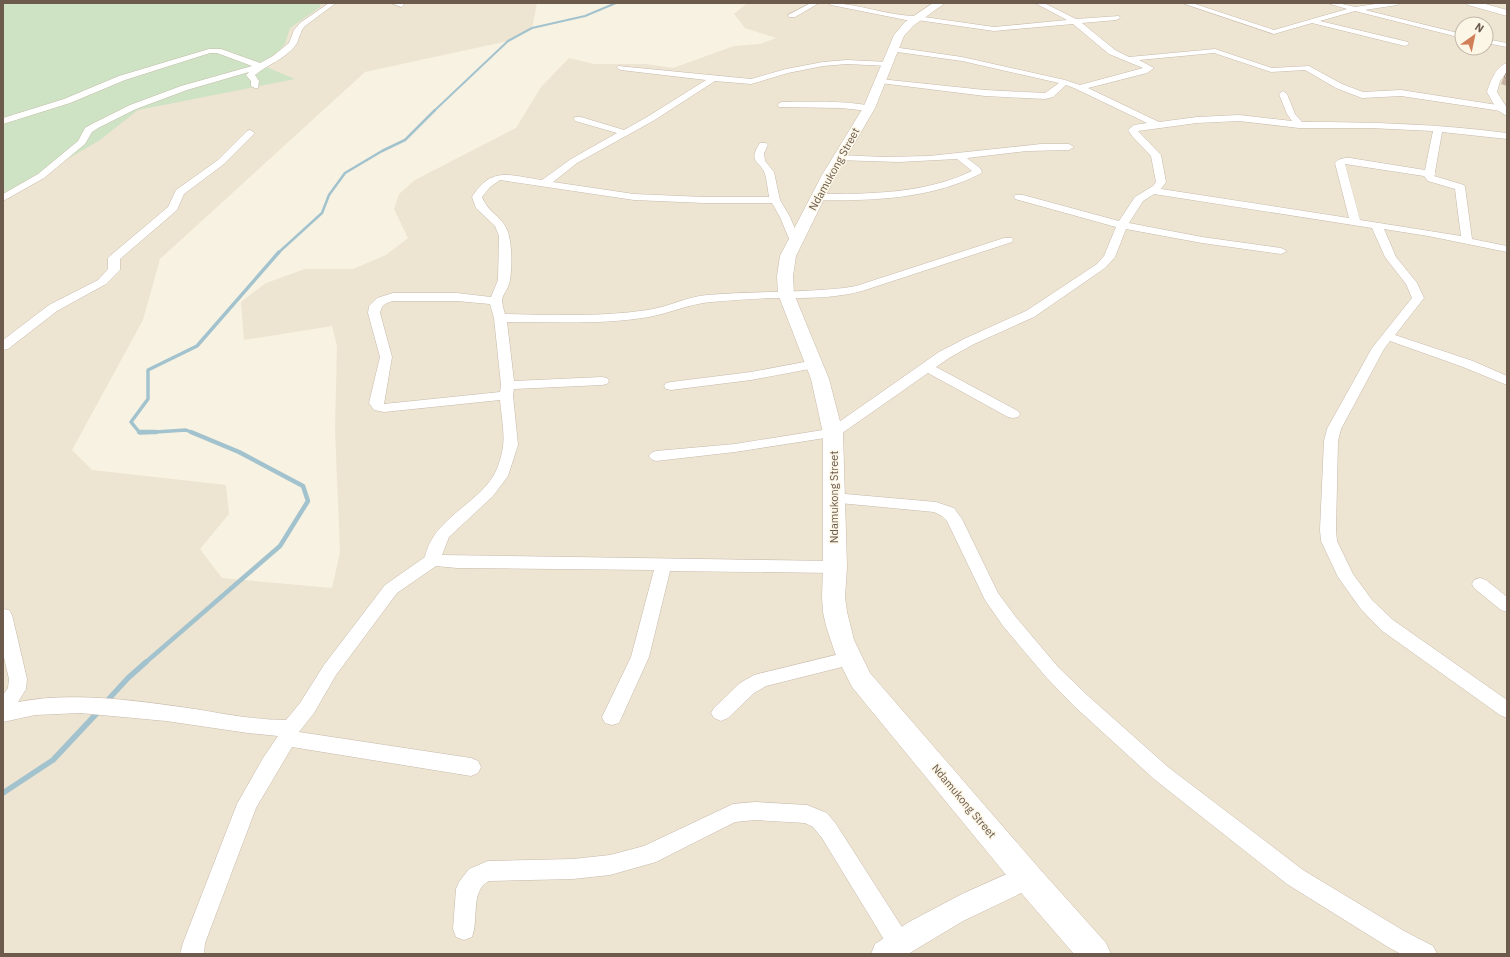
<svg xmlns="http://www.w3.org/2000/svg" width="1510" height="957" font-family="'IBM Plex Sans',sans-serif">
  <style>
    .residential { fill: #eee4d2; fill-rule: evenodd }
    .green { fill: #cde3c3 }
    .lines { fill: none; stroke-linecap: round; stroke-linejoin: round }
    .stream-far4 { stroke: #a2c3ce; stroke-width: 2 }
    .stream-far3 { stroke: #a2c3ce; stroke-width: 2.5 }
    .stream-far2 { stroke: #a2c3ce; stroke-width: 3.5 }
    .stream-far1 { stroke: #a2c3ce; stroke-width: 4.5 }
    .stream { stroke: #a2c3ce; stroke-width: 5.5 }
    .minor-casing { stroke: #c7baab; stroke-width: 1 }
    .tertiary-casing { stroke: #c7baab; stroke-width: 1 }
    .secondary-casing { stroke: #cabba9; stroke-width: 1 }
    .minor { fill: #fff; fill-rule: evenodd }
    .tertiary { fill: #fff; fill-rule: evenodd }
    .secondary { fill: #fff; fill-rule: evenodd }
    .wall { fill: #c8b5a3 }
    .building { fill: #e9d3be; stroke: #a39485 }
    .labels { text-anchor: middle; stroke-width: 3; stroke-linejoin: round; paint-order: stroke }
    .street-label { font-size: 11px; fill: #6c5b4c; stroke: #fcf6e7 }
  </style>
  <rect width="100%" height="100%" fill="#f8f2e2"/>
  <!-- residential -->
  <path class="residential" d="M3 3H537L532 28 508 41 365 72 160 259 143 320 72 450 92 470 226 485 229 514 200 549 222 578 332 588 340 552 335 429 337 346 332 326 244 340 241 302 266 283 305 269H353L386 255 408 238 394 209 399 194 415 180 516 128 541 87 569 58 594 64H646L673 68 734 46 760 44 776 38 745 28 734 14 747 3H1507V954H3ZM1462 24H1486V48H1462Z"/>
  <!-- green -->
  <path class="green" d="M3 3H321L320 7 290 28 285 44 277 53 259 64 295 79 138 110 100 140 3 197Z"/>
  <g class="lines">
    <!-- stream-far4 -->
    <path class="stream-far4" d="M434 111 508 41 532 28 585 16 616 3"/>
    <!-- stream-far3 -->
    <path class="stream-far3" d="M278 253 322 213 329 195 345 173 382 151 405 140 435 110"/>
    <!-- stream-far2 -->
    <path class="stream-far2" d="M140 433 131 422 148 399V370L197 346 279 252
      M140 433 186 430 193 433"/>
    <!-- stream-far1 -->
    <path class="stream-far1" d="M139 432H156
      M145 663 280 546 308 501 303 486 239 452 191 432"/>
    <!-- stream -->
    <path class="stream" d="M106 702 128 678 146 662
      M3 793 53 760 98 712"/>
    <!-- minor casing -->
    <g class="minor-casing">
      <path id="minor" d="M329 3H336L305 26C299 32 300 40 295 46 285 59 267 65 255 75L259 81 258 88H255L251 86V81L246 75 249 72 187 90 136 109 98 128 92 132 85 144 44 178 3 201V194L38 174 78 141 85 128 92 124 130 105 181 86 252 66 217 53H210L125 80 70 103 3 124V118L64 99 119 76 209 49H221L260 63 273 56 289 43 294 30 300 23Z
        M391 3H402L404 5 401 7Z
        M811 3H819L795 17H789L788 15Z
        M828 3C858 3 887 16 917 16L994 27 1067 20 1035 3H1044L1076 19 1119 16 1120 18 1116 20 1082 23 1115 50 1129 57 1215 49 1272 68 1309 66 1342 84 1363 92 1401 90 1504 106 1505 108 1504 110 1501 111 1401 96 1362 98 1336 88 1305 70 1271 72 1214 53 1139 60 1154 68 1147 73 1088 88 1159 122 1197 117 1239 115 1292 121 1287 114 1279 94 1283 91 1287 94 1295 114 1302 122C1370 122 1439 124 1507 133V139L1442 132 1435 172 1436 174 1434 176 1464 185 1465 187 1472 239 1507 246V252L1428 236 1384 229 1396 257 1417 283 1424 298 1395 335 1473 361 1507 376V385L1463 367 1390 341 1384 349 1341 429 1338 441 1336 530 1337 541 1353 574 1372 600 1393 620 1507 700V718L1500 715 1381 630 1360 608 1338 577 1321 541 1320 530 1324 441 1327 429 1372 348 1412 298 1406 284 1385 257 1372 228 1154 194 1143 201 1129 223 1202 237 1281 248 1287 251 1281 254 1202 243 1126 229 1115 257 1105 268 1034 317 974 344 949 358 936 367 1018 411 1020 414 1018 417 1013 418 1008 417 928 373 838 436 735 452 656 461 651 459 649 456 651 453 656 451 735 444 829 429 939 352 966 338 1026 311 1097 264 1104 256 1116 227 1015 199 1014 197 1015 195H1023L1119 221 1135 197 1153 186 1156 182 1151 156 1132 136 1128 130 1134 125 1147 123 1074 88 1066 85 1053 97 1045 99 985 96 880 83 876 81 880 79 985 90 1045 93 1059 83 962 61 890 51 889 49 893 47 962 57 1065 80 1080 85 1143 68 1109 54 1073 24 994 31 917 20H906L831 5ZM1239 121 1299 128H1370L1433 131 1425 170 1350 158C1345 158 1339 158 1335 163L1349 218 1161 189 1166 182 1161 155 1138 131 1197 123ZM1345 164 1424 176 1428 181 1455 189 1461 236 1360 220Z
        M1182 3H1192L1274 30 1347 9 1327 3H1338L1355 7 1382 3H1400L1397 5 1365 10 1462 34V38L1355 11 1320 21 1408 42 1409 44 1405 46 1312 23 1274 34Z
        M1486 39 1507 43V47L1486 43Z
        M847 60 888 62 892 64 888 66 847 64 823 66 788 73 751 84 715 81 653 121 577 163 553 182 634 194 704 197H769C768 190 767 182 765 174 760 160 747 163 760 143H766L768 145 764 153 765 161 774 172 780 200 790 217 800 241 799 243 795 244 790 241 780 217 772 203H704L634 200 500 180 490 187 482 197C489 215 506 218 509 236 512 249 512 267 510 280 506 298 498 292 505 314 553 315 601 317 648 310 668 307 686 297 707 295 752 291 798 293 844 288L856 286 1004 238H1012L1013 240 1012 242 862 291C833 299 802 298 772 298 751 299 731 300 711 302 689 304 670 313 649 317 602 325 554 322 507 322L514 381 602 377 607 378 609 381 607 384 602 385 514 389 513 395 518 445 508 476 493 496 449 537 442 555 835 561 841 563 843 567 841 571 835 573 670 571 649 657 619 723 612 725 605 723 602 717 631 657 654 570 457 568 436 566 397 593 336 675 314 713 299 732 471 758 478 761 481 767 478 773 471 776 292 747 256 808 205 943 204 954H180L183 943 237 804 263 758 278 736 248 733 166 721 80 713 35 715 3 722V695L8 688 9 679 3 653V609L9 610 12 615 27 679 26 689 18 702C73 691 140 701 195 709 225 714 255 720 286 720L300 703 324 665 385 585 425 557C433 519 475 506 494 475 498 468 502 455 503 446 505 435 501 412 500 400L384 412 374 410 369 403 380 357 368 313 369 306 377 298 393 293H457L491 297 498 280 499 236 495 226 476 208 472 197C492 165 510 176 542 180L571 159 617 133 575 121 574 119 575 117H581L624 130 647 117 706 80 621 70 617 68 618 66 751 79 786 69 823 62ZM393 301H457L490 304 494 318 501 385 500 392 384 404 392 357 380 313C382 304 386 303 393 301Z
        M782 102C798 102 864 100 873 108L869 111 841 108 779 107 778 105 779 103Z
        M250 130 255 133 224 164 184 194 177 210 120 259V270L106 284 57 311 8 349 3 350V340L49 305 98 280 108 269V258L110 256 168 207 176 190 218 160 247 131Z
        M1041 144H1069L1074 147 1069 150 1027 151 967 158 980 168 982 172 980 174C930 199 873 201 817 200L812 197 817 194C869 194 924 194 972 171L957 159 899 162 836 160 834 158 839 155 884 157 929 156Z
        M815 360 820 361 822 364 820 367 751 380 671 390 666 389 664 386 666 383 671 382 751 372Z
        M834 493 936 502 954 508 962 519 998 593 1015 616 1058 667 1087 695 1168 767 1303 870 1404 931 1433 946 1437 954H1401L1388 947 1287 884 1154 779 1073 705 1046 677 1003 626 985 600 947 521 942 516 934 512 829 502 826 498 829 494Z
        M1480 578 1486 580 1507 597V612L1501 610 1474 588 1472 584 1474 580Z
        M848 652 854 654 857 659 854 664 766 686 754 693 728 718 721 721 714 718 711 713 714 708 740 683 754 675Z
        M755 802 807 805 827 813 836 824 907 935 910 943 907 951 900 954 891 951 822 838 813 827 805 823 755 820 735 822 656 862 610 875 573 879 489 881C470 890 479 920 472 937L464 940 456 937 453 929 456 889 459 882 469 869 488 861 573 859 610 855 644 846 733 804Z"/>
    </g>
    <!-- tertiary casing -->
    <g class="tertiary-casing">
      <path id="tertiary" d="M1507 63V72L1500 81 1497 92 1507 108V116L1497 110 1487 92C1490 82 1496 66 1507 63Z
        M1027 865 1036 868 1040 877 1036 886 963 921 908 954H871L875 944 909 922 962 894Z"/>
    </g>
    <!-- secondary casing -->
    <g class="secondary-casing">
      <path id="secondary" d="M933 3H945L913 26 904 36 875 108 836 175 796 256 793 276 794 294 829 379 843 433 847 567 845 597 847 612 854 640 870 673 1038 867 1106 943 1111 954H1074L1016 887 852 687 835 653 826 626 823 612 822 597 823 567V433L811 379 778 294 777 276 780 256 822 175 863 108 894 35 905 22Z
        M1466 3H1482L1507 10V16L1468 5Z"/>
    </g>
    <!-- minor -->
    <use href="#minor" class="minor"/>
    <!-- tertiary -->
    <use href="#tertiary" class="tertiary"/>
    <!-- secondary -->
    <use href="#secondary" class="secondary"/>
  </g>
  <!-- wall -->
  <path class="wall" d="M1507 72V86L1501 84 1504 77Z"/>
  <!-- building -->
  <path class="building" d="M1507 72V78L1504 77Z"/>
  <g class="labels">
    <!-- street labels -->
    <g class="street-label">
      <text transform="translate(834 169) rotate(-61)" y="4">Ndamukong Street</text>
      <text transform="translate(834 497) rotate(-90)" y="4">Ndamukong Street</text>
      <text transform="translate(964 801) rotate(50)" y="4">Ndamukong Street</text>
    </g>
  </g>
  <!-- border -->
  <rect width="1510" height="957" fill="none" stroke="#6c5b4c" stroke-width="8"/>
  <!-- north arrow -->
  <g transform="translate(1474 36) rotate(33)"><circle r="19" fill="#fcf6e7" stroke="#c2b8a9"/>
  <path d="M0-3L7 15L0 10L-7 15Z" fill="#d17f58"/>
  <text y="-6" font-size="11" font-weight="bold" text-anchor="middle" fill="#6c5b4c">N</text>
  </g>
</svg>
